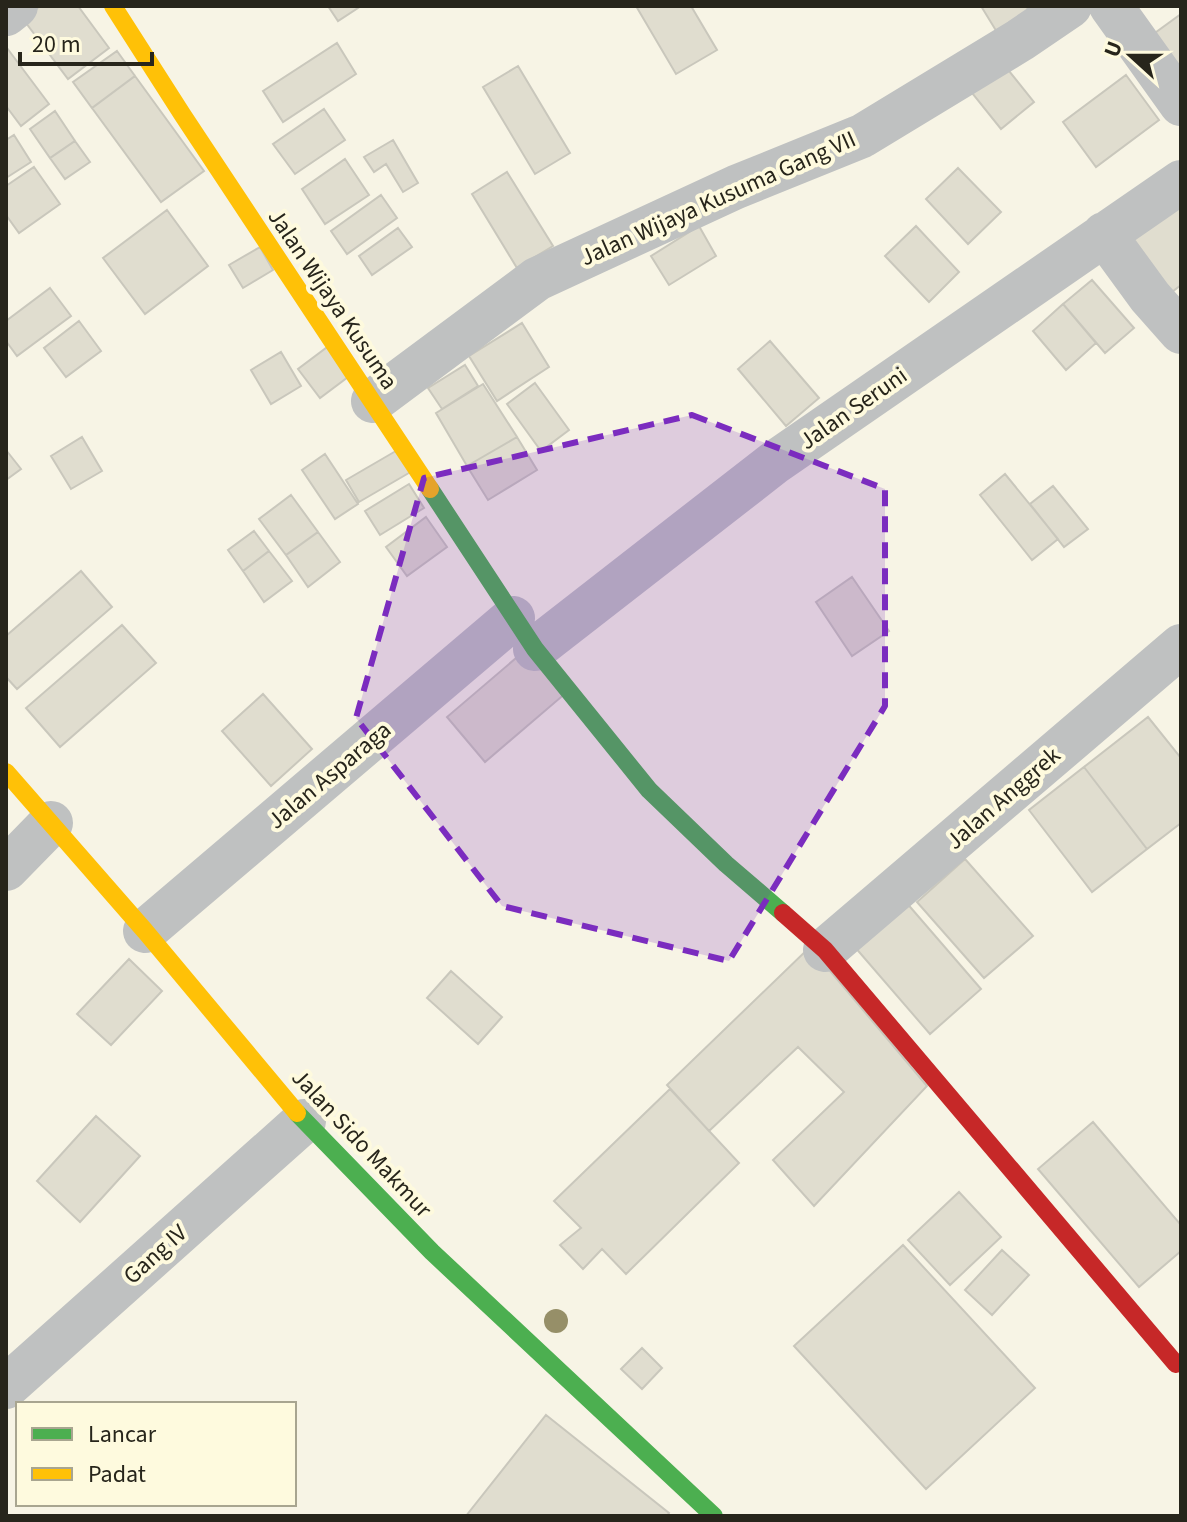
<svg xmlns="http://www.w3.org/2000/svg" width="1187" height="1522" font-family="'Source Sans 3',sans-serif">
  <style>
    .building { fill: #e0ddcf; stroke: #c9c7bc; stroke-width: 2 }
    .lines { fill: none; stroke-linecap: round; stroke-linejoin: round }
    .street { stroke: #bfc1c1; stroke-width: 44 }
    .fast { stroke: #4caf50; stroke-width: 18 }
    .slow { stroke: #ffc107; stroke-width: 18 }
    .jam { stroke: #c62828; stroke-width: 18 }
    .tree { fill: #968f68 }
    .marked { fill: #7b2cbf; fill-opacity: 0.2; stroke: #7b2cbf; stroke-width: 6; stroke-dasharray: 16 10; stroke-linejoin: round }
    .labels { text-anchor: middle; stroke-width: 8; stroke-linejoin: round; paint-order: stroke }
    .street-label { font-size: 24px; fill: #27251b; stroke: #fefade }
  </style>
  <rect width="100%" height="100%" fill="#f7f4e5"/>
  <!-- building -->
  <path class="building" d="M40 6H78L109 48 68 79 23 19Z
    M328 6H361L338 21Z
    M636 6H691L717 50 676 74Z
    M981 6H1026L1036 22 1003 42Z
    M1181 14V84L1148 38Z
    M337 43 356 74 283 122 263 91Z
    M7 48 49 104 21 126 6 106Z
    M117 51 135 76 92 108 73 82Z
    M1001 61 1034 102 1001 129 968 88Z
    M518 66 570 153 535 174 483 87Z
    M1126 75 1159 120 1096 167 1063 122Z
    M135 76 204 171 161 202 92 108Z
    M324 109 345 140 295 174 273 144Z
    M55 111 75 141 50 158 30 129Z
    M14 135 31 162 6 178V140Z
    M393 140 418 183 403 192 386 164 374 172 364 157Z
    M75 141 90 162 65 179 50 158Z
    M345 159 369 195 325 224 302 189Z
    M34 167 60 204 19 233 6 215V186Z
    M958 168 1001 212 968 244 926 199Z
    M507 172 553 246 517 268 472 194Z
    M381 195 397 218 347 254 331 231Z
    M1181 202V285L1168 295 1129 240Z
    M167 210 208 266 145 314 103 258Z
    M699 226 716 256 669 285 651 256Z
    M916 226 959 272 929 302 885 256Z
    M398 228 412 247 372 275 359 256Z
    M260 247 273 270 243 288 229 265Z
    M1092 280 1134 328 1105 353 1063 304Z
    M50 288 71 316 17 356 6 341V321Z
    M1063 304 1096 343 1066 370 1033 331Z
    M79 321 101 351 66 377 44 348Z
    M522 323 549 367 497 401 469 356Z
    M770 341 819 398 786 426 738 369Z
    M330 345 352 374 320 398 298 369Z
    M281 352 301 386 271 404 251 370Z
    M465 365 478 386 442 409 428 388Z
    M535 383 569 430 541 451 507 404Z
    M483 384 517 437 467 466 436 413Z
    M82 437 102 471 71 489 51 456Z
    M517 437 537 470 488 500 467 466Z
    M401 448 414 470 359 502 346 480Z
    M6 450 21 469 6 480Z
    M325 454 358 504 335 519 302 470Z
    M1005 474 1058 539 1032 560 980 495Z
    M409 484 424 508 380 535 365 511Z
    M1053 486 1088 529 1064 547 1030 504Z
    M291 495 318 532 286 555 259 519Z
    M426 517 447 547 407 576 386 547Z
    M254 531 269 551 243 571 228 550Z
    M318 532 340 562 308 587 286 555Z
    M269 551 292 581 264 602 243 571Z
    M81 571 112 607 17 689 6 677V636Z
    M852 577 889 631 852 656 816 602Z
    M122 625 156 663 60 747 26 708Z
    M529 647 567 692 485 762 447 717Z
    M263 694 312 749 271 786 222 731Z
    M1148 717 1181 758V823L1147 849 1084 767Z
    M1084 767 1147 849 1092 892 1029 810Z
    M965 859 1033 936 984 978 917 902Z
    M905 901 981 989 930 1034 854 946Z
    M810 947 927 1086 814 1206 773 1160 844 1092 798 1047 709 1131 667 1085Z
    M129 959 162 991 111 1045 77 1014Z
    M451 971 502 1017 478 1044 427 998Z
    M670 1089 739 1163 626 1274 602 1249 583 1269 560 1245 581 1228 554 1201Z
    M96 1116 140 1156 80 1222 37 1181Z
    M1093 1122 1181 1225V1251L1139 1287 1038 1169Z
    M959 1192 1001 1237 950 1285 908 1240Z
    M903 1245 1035 1388 926 1489 794 1346Z
    M1002 1250 1029 1275 992 1315 965 1290Z
    M642 1348 662 1368 642 1389 621 1369Z
    M546 1415 669 1513 667 1516H466Z"/>
  <g class="lines">
    <!-- street -->
    <path class="street" d="M1111 6 1181 104
      M6 14 16 6
      M1104 234 1150 297 1181 332
      M373 401 537 279 736 187 862 136 1020 40 1070 6
      M535 649 774 463 1181 182
      M6 869 51 823
      M145 931 513 618
      M825 950 1181 646
      M6 1387 304 1121"/>
    <!-- fast -->
    <path class="fast" d="M430 489 535 649 649 790 726 864 783 913
      M297 1113 432 1252 714 1516"/>
    <!-- slow -->
    <path class="slow" d="M113 6 182 114 430 489
      M6 772 145 931 297 1113"/>
    <!-- jam -->
    <path class="jam" d="M783 913 825 950 1176 1364"/>
  </g>
  <!-- trees -->
  <circle class="tree" cx="556" cy="1321" r="12"/>
  <!-- marked area -->
  <path class="marked" d="M692 415 885 489V706L729 961 502 906 356 718 424 478Z"/>
  <g class="labels">
    <!-- street labels -->
    <g class="street-label">
      <text transform="translate(718 198) rotate(-24)" y="8">Jalan Wijaya Kusuma Gang VII</text>
      <text transform="translate(333 299) rotate(56)" y="8">Jalan Wijaya Kusuma</text>
      <text transform="translate(853 408) rotate(-35)" y="8">Jalan Seruni</text>
      <text transform="translate(329 775) rotate(-40)" y="8">Jalan Asparaga</text>
      <text transform="translate(1003 798) rotate(-41)" y="8">Jalan Anggrek</text>
      <text transform="translate(362 1143) rotate(47)" y="8">Jalan Sido Makmur</text>
      <text transform="translate(155 1254) rotate(-42)" y="8">Gang IV</text>
    </g>
  </g>
  <!-- border -->
  <rect width="1187" height="1522" fill="none" stroke="#27251b" stroke-width="16"/>
  <!-- legend -->
  <rect x="16" y="1402" width="280" height="104" fill="#fefade" stroke="#a8a590" stroke-width="2"/>
  <rect x="32" y="1428" width="40" height="12" fill="#4caf50" stroke="#a8a590" stroke-width="2"/>
  <text x="88" y="1442" font-size="24" fill="#27251b">Lancar</text>
  <rect x="32" y="1468" width="40" height="12" fill="#ffc107" stroke="#a8a590" stroke-width="2"/>
  <text x="88" y="1482" font-size="24" fill="#27251b">Padat</text>
  <!-- north arrow -->
  <g transform="translate(1131 56) rotate(291)" stroke="#fefade" stroke-width="6" paint-order="stroke">
  <path d="M0-6L14 30L0 20L-14 30Z" fill="#27251b"/>
  <text y="-12" font-size="22" font-weight="bold" text-anchor="middle" fill="#27251b">U</text>
  </g>
  <!-- scale -->
  <path d="M20 52v12h132v-12" fill="none" stroke="#27251b" stroke-width="4"/>
  <text x="32" y="52" font-size="24" fill="#27251b" stroke="#fefade" stroke-width="6" paint-order="stroke">20 m</text>
</svg>
